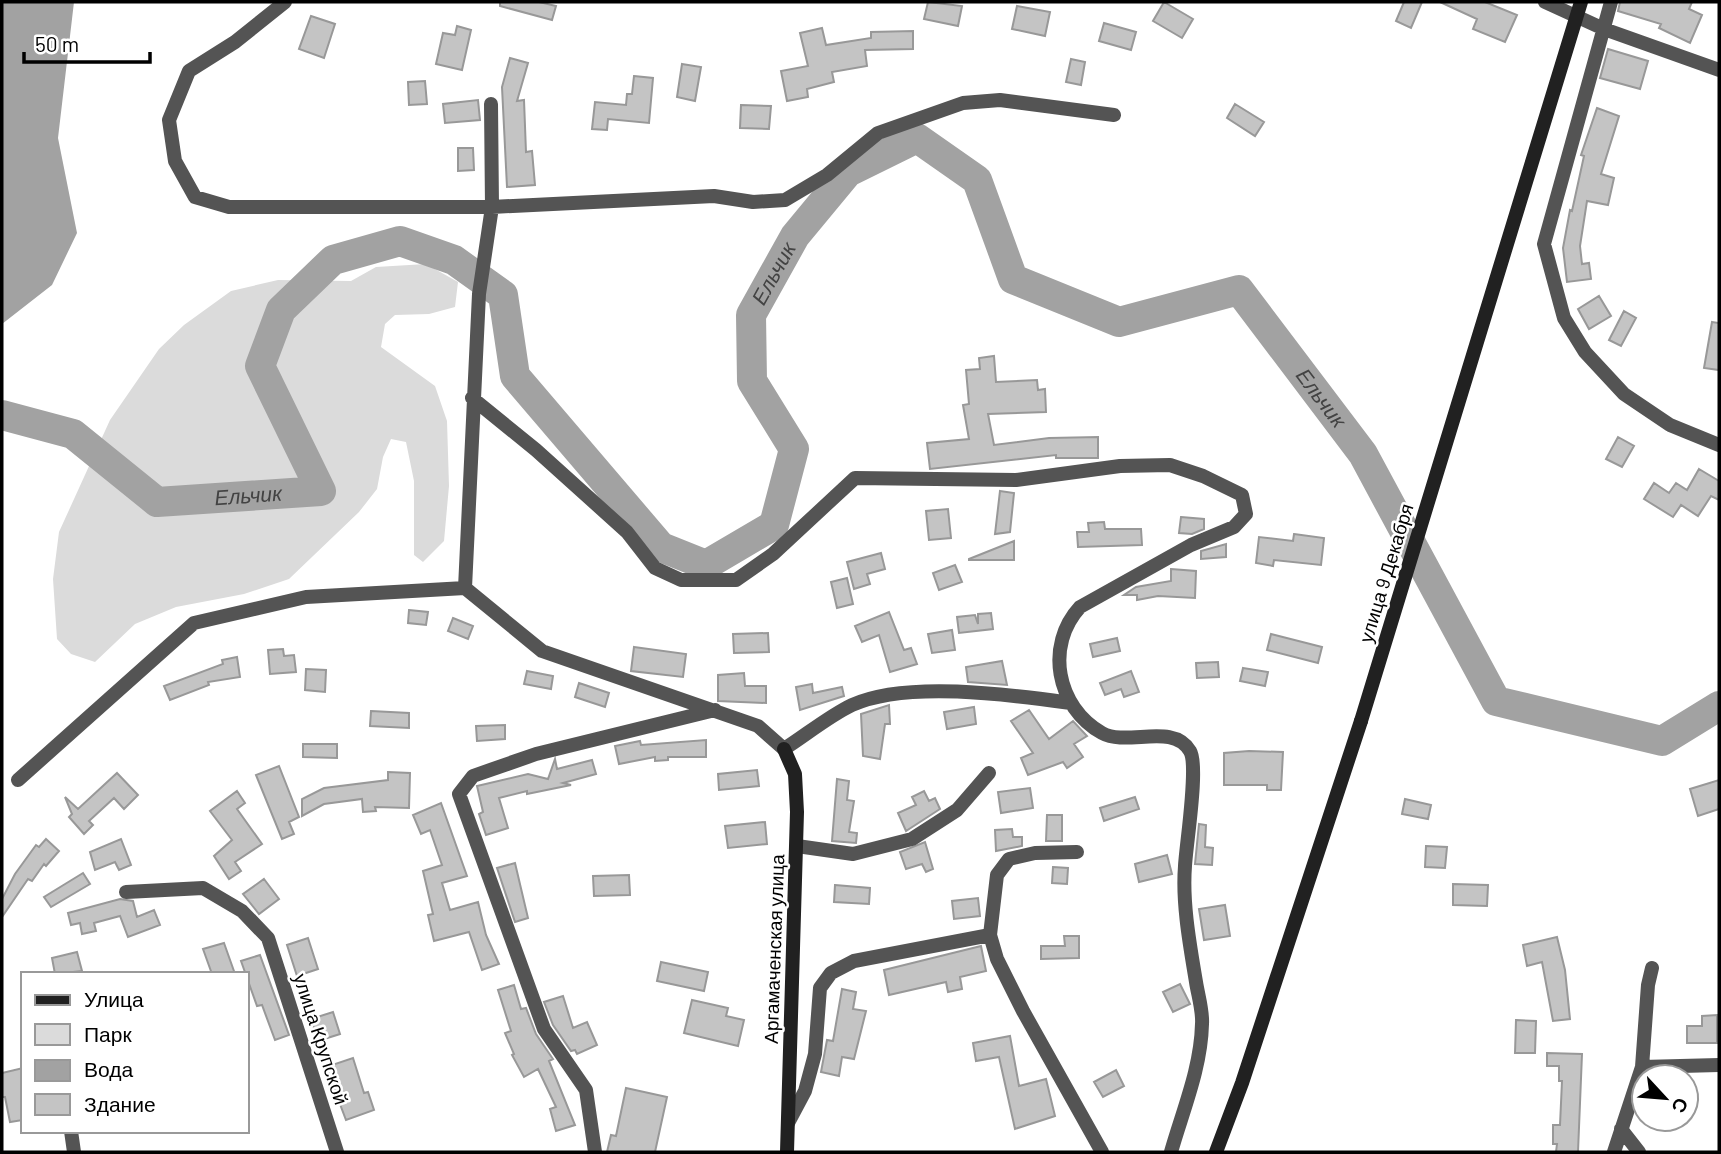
<svg xmlns="http://www.w3.org/2000/svg" width="1721" height="1154" font-family="Barlow,sans-serif">
  <style>
    .green { fill: #dbdbdb }
    .water { fill: #a2a2a2 }
    .lines { fill: none; stroke-linecap: round; stroke-linejoin: round }
    .river { stroke: #a2a2a2; stroke-width: 30 }
    .building { fill: #c4c4c4; stroke: #989898; stroke-width: 2 }
    .street { stroke: #545454; stroke-width: 14 }
    .secondary { stroke: #212121; stroke-width: 14 }
    .secondary-bridge { stroke: #212121; stroke-width: 14 }
    .labels { text-anchor: middle; stroke-width: 5; stroke-linejoin: round; paint-order: stroke }
    .street-label { font-size: 19px; fill: #000; stroke: #fff }
    .water-label { font-size: 21px; font-style: italic; fill: #434343; stroke: #fff }
  </style>
  <rect width="100%" height="100%" fill="#fff"/>
  <!-- green -->
  <path class="green" d="M426 264 458 282 455 307 429 314 395 315 385 324 381 347 435 386 447 421 449 486 444 541 423 562 414 555V481L406 442 391 439 383 457 377 489 359 512 289 579 244 594 176 607 135 624 95 662 71 654 57 639 53 579 59 532 110 420 159 349 184 325 231 291 278 280 351 281 376 267Z"/>
  <!-- water -->
  <path class="water" d="M2 2H74L58 138 77 233 52 285 2 324Z"/>
  <g class="lines">
    <!-- river -->
    <path class="river" id="s1" d="M2 415 73 434 157 502 321 491 260 366 281 310 333 260 400 241 454 260 503 295 515 376 661 547 706 565 774 525 794 449 752 381 751 315 795 236 848 172 917 138 977 180 1013 279 1119 322 1239 290 1363 454 1496 701 1662 741 1719 706"/>
  </g>
  <!-- building -->
  <path class="building" d="M500 2H539L556 6 552 20 500 6Z
    M928 2 962 6 958 26 924 19Z
    M1164 2 1193 19 1182 38 1153 21Z
    M1404 2H1422L1411 28 1396 21Z
    M1440 2H1485L1517 15 1505 42 1473 29 1477 19Z
    M1620 2H1692L1689 9 1702 15 1690 43 1659 28 1661 24 1618 11Z
    M1017 6 1050 12 1045 36 1012 29Z
    M311 16 335 24 324 58 299 49Z
    M1104 23 1136 32 1131 50 1099 41Z
    M457 26 471 30 462 70 436 64 443 33 455 35Z
    M822 28 826 45 871 38V32L913 31V49L865 50 867 66 832 72 834 82 807 89 808 97 787 101 781 71 808 66 800 33Z
    M1608 49 1648 61 1640 89 1600 78Z
    M510 58 528 63 517 101 524 100 526 152 532 151 535 185 507 187 502 87Z
    M1071 59 1085 62 1081 85 1066 82Z
    M682 64 701 67 695 101 677 97Z
    M634 76 653 78 649 123 608 119 607 130 592 129 595 102 626 105 627 94H632Z
    M425 81 427 104 409 105 408 82Z
    M478 100 480 120 445 123 443 104Z
    M1235 104 1264 122 1255 136 1227 118Z
    M741 105 771 106 769 129 740 128Z
    M1597 108 1619 116 1601 174 1614 178 1608 205 1587 201 1580 246 1582 264 1589 263 1591 279 1567 282 1563 248 1570 210 1572 211 1584 156 1581 155Z
    M458 148H473L474 170 458 171Z
    M1599 296 1611 316 1589 329 1578 309Z
    M1624 311 1636 318 1621 346 1609 340Z
    M1712 322 1719 323V370L1704 368Z
    M994 356 996 382 1037 380 1038 390 1045 389 1046 412 988 414 994 445 1049 438 1098 437V458H1056V455L930 469 927 443 969 439 963 405 969 404 966 370 980 369 979 358Z
    M1618 437 1634 446 1622 467 1606 459Z
    M1699 469 1719 481V500L1711 496 1698 516 1681 505 1673 517 1644 499 1654 483 1669 493 1676 483 1687 490Z
    M1000 491 1014 493 1010 532 995 534Z
    M948 509 951 538 929 540 926 511Z
    M1181 517 1204 519V529L1192 534 1179 533Z
    M1104 522 1105 529H1141L1142 545 1078 547 1077 532H1089L1088 523Z
    M1294 534 1324 538 1321 565 1274 560 1273 566 1256 563 1259 537 1293 541Z
    M1014 541V560H969V559Z
    M1226 544V557L1201 559V551Z
    M881 553 885 569 867 574 870 584 854 589 847 562Z
    M955 565 962 582 939 590 933 573Z
    M1171 569 1196 571 1195 598 1158 596 1137 600V595H1124L1136 587 1171 581Z
    M847 578 853 604 837 608 831 582Z
    M409 610 428 612 426 625 408 623Z
    M889 612 904 650 911 648 917 664 890 672 879 635 862 642 855 626Z
    M991 613 993 629 959 633 957 617 975 615 978 624V614Z
    M453 618 473 626 468 639 448 631Z
    M952 630 955 650 932 653 928 634Z
    M768 633 769 652 734 653 733 634Z
    M1271 634 1322 647 1318 663 1267 650Z
    M1117 638 1120 651 1093 657 1090 644Z
    M634 647 686 654 683 677 631 671Z
    M283 649 284 656 294 655 296 672 270 674 268 650Z
    M237 657 240 677 208 682 209 685 170 700 164 686 223 664 222 660Z
    M1002 661 1007 685 968 682 966 667Z
    M1218 662 1219 677 1197 678 1196 663Z
    M1243 668 1268 672 1265 686 1240 681Z
    M306 669 326 670 325 692 305 690Z
    M527 671 553 676 551 689 524 684Z
    M1131 671 1139 692 1124 697 1121 689 1105 695 1100 683Z
    M744 673 745 686H766V703L718 701V675Z
    M579 683 609 693 605 707 575 697Z
    M812 684 813 693 842 687 844 696 800 710 796 687Z
    M889 705 890 724H885L880 759 863 756 861 714Z
    M974 707 976 724 947 729 944 712Z
    M1029 710 1049 739 1073 721 1087 736 1074 744 1083 757 1067 768 1063 762 1028 775 1021 758 1033 753 1011 721Z
    M371 711 409 713V728L370 726Z
    M505 725V739L477 741 476 726Z
    M706 740V757H668V760L655 761V757L619 764 615 746 640 741 641 745Z
    M303 744H337V758L303 757Z
    M1249 751 1283 752 1281 790H1267V785H1224V753Z
    M555 759 557 769 592 760 596 774 563 783 571 785 527 794V791L499 798 508 828 486 835 479 814 483 812 477 786 528 774 548 779Z
    M279 766 299 817 289 822 294 834 282 839 256 775Z
    M757 770 759 786 719 790 718 774Z
    M388 772 410 773 409 808 375 807 376 811 363 812 362 799 324 804 302 816V799L324 788 388 780Z
    M117 773 138 795 124 809 114 798 89 821 93 825 84 834 69 817 72 814 65 797 78 809Z
    M837 779 849 781 847 800 854 801 849 832 857 833 856 843 832 841Z
    M1719 780V809L1698 816 1690 789Z
    M1030 788 1033 808 1001 813 998 792Z
    M237 791 245 803 237 809 262 844 235 862 241 871 229 879 214 856 232 840 210 811Z
    M924 791 929 801 935 798 940 809 906 831 898 813 916 805 912 797Z
    M1135 797 1139 809 1104 821 1100 808Z
    M1405 799 1431 805 1428 819 1402 814Z
    M441 803 467 876 442 883 450 910 478 902 486 935 499 964 482 970 469 932 434 941 428 915 433 914 423 871 442 865 430 830 421 834 413 815Z
    M1047 815H1062V841H1046Z
    M765 822 767 844 728 848 725 826Z
    M1199 824 1206 825 1205 847 1213 848 1212 865 1195 864Z
    M1012 829 1013 837H1022V846L996 851 995 830Z
    M46 839 59 851 46 866 44 864 32 881 28 879 2 917V899L15 874 36 845 39 847Z
    M121 839 131 865 119 870 115 862 95 870 90 852Z
    M925 842 933 869 926 872 922 864 906 869 900 852Z
    M1426 846 1447 847 1445 868 1425 867Z
    M1167 855 1172 874 1139 882 1135 864Z
    M515 863 528 918 515 922 497 868Z
    M1053 867 1068 868 1067 884 1052 883Z
    M83 873 90 884 51 907 44 897Z
    M629 875 630 895 594 896 593 876Z
    M264 879 279 899 259 914 243 894Z
    M1453 884 1488 885 1487 906 1453 905Z
    M835 885 870 888 869 904 834 902Z
    M978 898 980 916 954 919 952 901Z
    M120 899 133 901 137 917 154 910 160 925 128 937 120 916 94 923 96 931 82 934 80 923 71 925 68 913Z
    M1225 905 1230 936 1204 940 1199 909Z
    M1064 936H1079V958L1041 959V946H1065Z
    M1557 937 1565 970 1570 1019 1553 1021 1542 962 1527 966 1523 945Z
    M308 938 318 969 297 976 287 945Z
    M224 943 235 974H212L203 949Z
    M981 946 986 971 960 977 962 989 948 992 946 982 889 995 884 970Z
    M77 952 82 971 55 974 52 958Z
    M260 955 289 1035 275 1040 262 1005 257 1006 241 961Z
    M661 962 708 972 704 991 657 981Z
    M1180 984 1190 1004 1173 1012 1163 992Z
    M514 985 521 1009 526 1008 536 1034 553 1059 549 1061 575 1125 556 1131 550 1109 556 1107 538 1069 524 1077 512 1055 514 1054 505 1033 511 1031 498 990Z
    M842 989 856 992 853 1009 866 1011 854 1059 842 1057 839 1076 821 1072 827 1040 833 1041Z
    M563 996 573 1028 587 1022 597 1045 577 1054 575 1050 571 1051 553 1025 544 1002Z
    M692 1000 728 1008 726 1016 744 1020 738 1046 684 1033Z
    M333 1012 340 1034 318 1041 311 1019Z
    M1717 1015V1043H1687V1026H1702V1016Z
    M1516 1020 1536 1021 1535 1053H1515Z
    M1010 1036 1019 1086 1046 1079 1055 1116 1015 1129 999 1057 976 1061 973 1043Z
    M1547 1053 1582 1054 1578 1152H1556L1557 1144H1553V1125H1560L1562 1081H1559V1066H1547Z
    M353 1058 364 1093 368 1092 374 1110 346 1120 326 1067Z
    M23 1068V1120L10 1122 5 1097H2V1073Z
    M1116 1070 1124 1086 1103 1097 1094 1082Z
    M626 1088 667 1097 655 1152H607L611 1135 616 1136Z"/>
  <g class="lines">
    <!-- street -->
    <path class="street" d="M285 2 235 42 189 71 169 120 175 161 195 197 229 207H492L714 196 753 202 785 200 827 175 878 133 963 103 1000 100 1114 115
      M1545 2 1604 29 1719 70
      M1611 2 1544 244 1564 318 1585 352 1624 394 1670 425 1719 445
      M491 104 492 207 479 294 465 588 542 651 758 726 784 749C806 735 829 716 852 705 907 680 1012 695 1071 703
      M472 398 536 450 627 532 655 568 681 580H736L773 554 855 478 1016 480 1120 466 1170 465 1203 476 1242 495 1246 514 1234 527 1191 545 1080 607C1045 645 1056 707 1102 733 1127 747 1173 722 1190 751 1199 766 1186 845 1185 866 1182 903 1190 946 1196 982 1198 995 1203 1011 1202 1024 1201 1068 1183 1110 1171 1152
      M18 780 194 623 306 597 465 588
      M797 846 853 854 912 839 957 810 989 773
      M1077 852 1035 853 1009 859 997 875 990 935 997 959 1023 1011 1102 1152
      M126 892 203 888 242 911 268 938 337 1152
      M1642 1067 1648 985 1652 968
      M788 1123 805 1091 815 1054 820 988 831 973 854 961 990 935
      M1621 1129 1639 1152
      M71 1131 74 1152
      M595 1152 586 1090 544 1029 459 794 473 776 536 754 715 710
      M1614 1152 1642 1067 1719 1065"/>
    <!-- secondary -->
    <path class="secondary" d="M784 749 795 774 797 812 787 1152
      M1216 1152 1242 1083 1361 721"/>
    <!-- secondary-bridge -->
    <path class="secondary-bridge" d="M1361 721 1581 2"/>
  </g>
  <g class="labels">
    <!-- street labels -->
    <g class="street-label">
      <text transform="translate(1386 573) rotate(-73)" y="7">улица 9 Декабря</text>
      <text transform="translate(774 949) rotate(-88)" y="7">Аргамаченская улица</text>
      <text transform="translate(321 1039) rotate(72)" y="7">улица Крупской</text>
    </g>
    <!-- water labels -->
    <g class="water-label">
      <text dy="7" stroke="none"><textPath href="#s1" startOffset="1510">Ельчик</textPath></text>
      <text dy="7" stroke="none"><textPath href="#s1" startOffset="2266">Ельчик</textPath></text>
      <text dy="7" stroke="none"><textPath href="#s1" startOffset="273">Ельчик</textPath></text>
    </g>
  </g>
  <!-- border -->
  <rect width="1721" height="1154" fill="none" stroke="#000000" stroke-width="7"/>
  <!-- legend -->
  <rect x="21" y="972" width="228" height="161" fill="#ffffff" stroke="#999999" stroke-width="2"/>
  <rect x="35" y="995" width="35" height="10" fill="#212121" stroke="#999999" stroke-width="2"/>
  <text x="84" y="1007" font-size="21" fill="#000000">Улица</text>
  <rect x="35" y="1024" width="35" height="21" fill="#dbdbdb" stroke="#999999" stroke-width="2"/>
  <text x="84" y="1042" font-size="21" fill="#000000">Парк</text>
  <rect x="35" y="1060" width="35" height="21" fill="#a2a2a2" stroke="#999999" stroke-width="2"/>
  <text x="84" y="1077" font-size="21" fill="#000000">Вода</text>
  <rect x="35" y="1094" width="35" height="21" fill="#c4c4c4" stroke="#999999" stroke-width="2"/>
  <text x="84" y="1112" font-size="21" fill="#000000">Здание</text>
  <!-- north arrow -->
  <g transform="translate(1665 1098) rotate(116)"><circle r="33" fill="#ffffff" stroke="#999999" stroke-width="2"/>
  <path d="M0-5L12 26L0 18L-12 26Z" fill="#000000"/>
  <text y="-10" font-size="19" font-weight="bold" text-anchor="middle" fill="#000000">С</text>
  </g>
  <!-- scale -->
  <path d="M24 52v10h126v-10" fill="none" stroke="#000000" stroke-width="3.5"/>
  <text x="35" y="52" font-size="21" fill="#000000" stroke="#ffffff" stroke-width="5" paint-order="stroke">50 m</text>
</svg>
